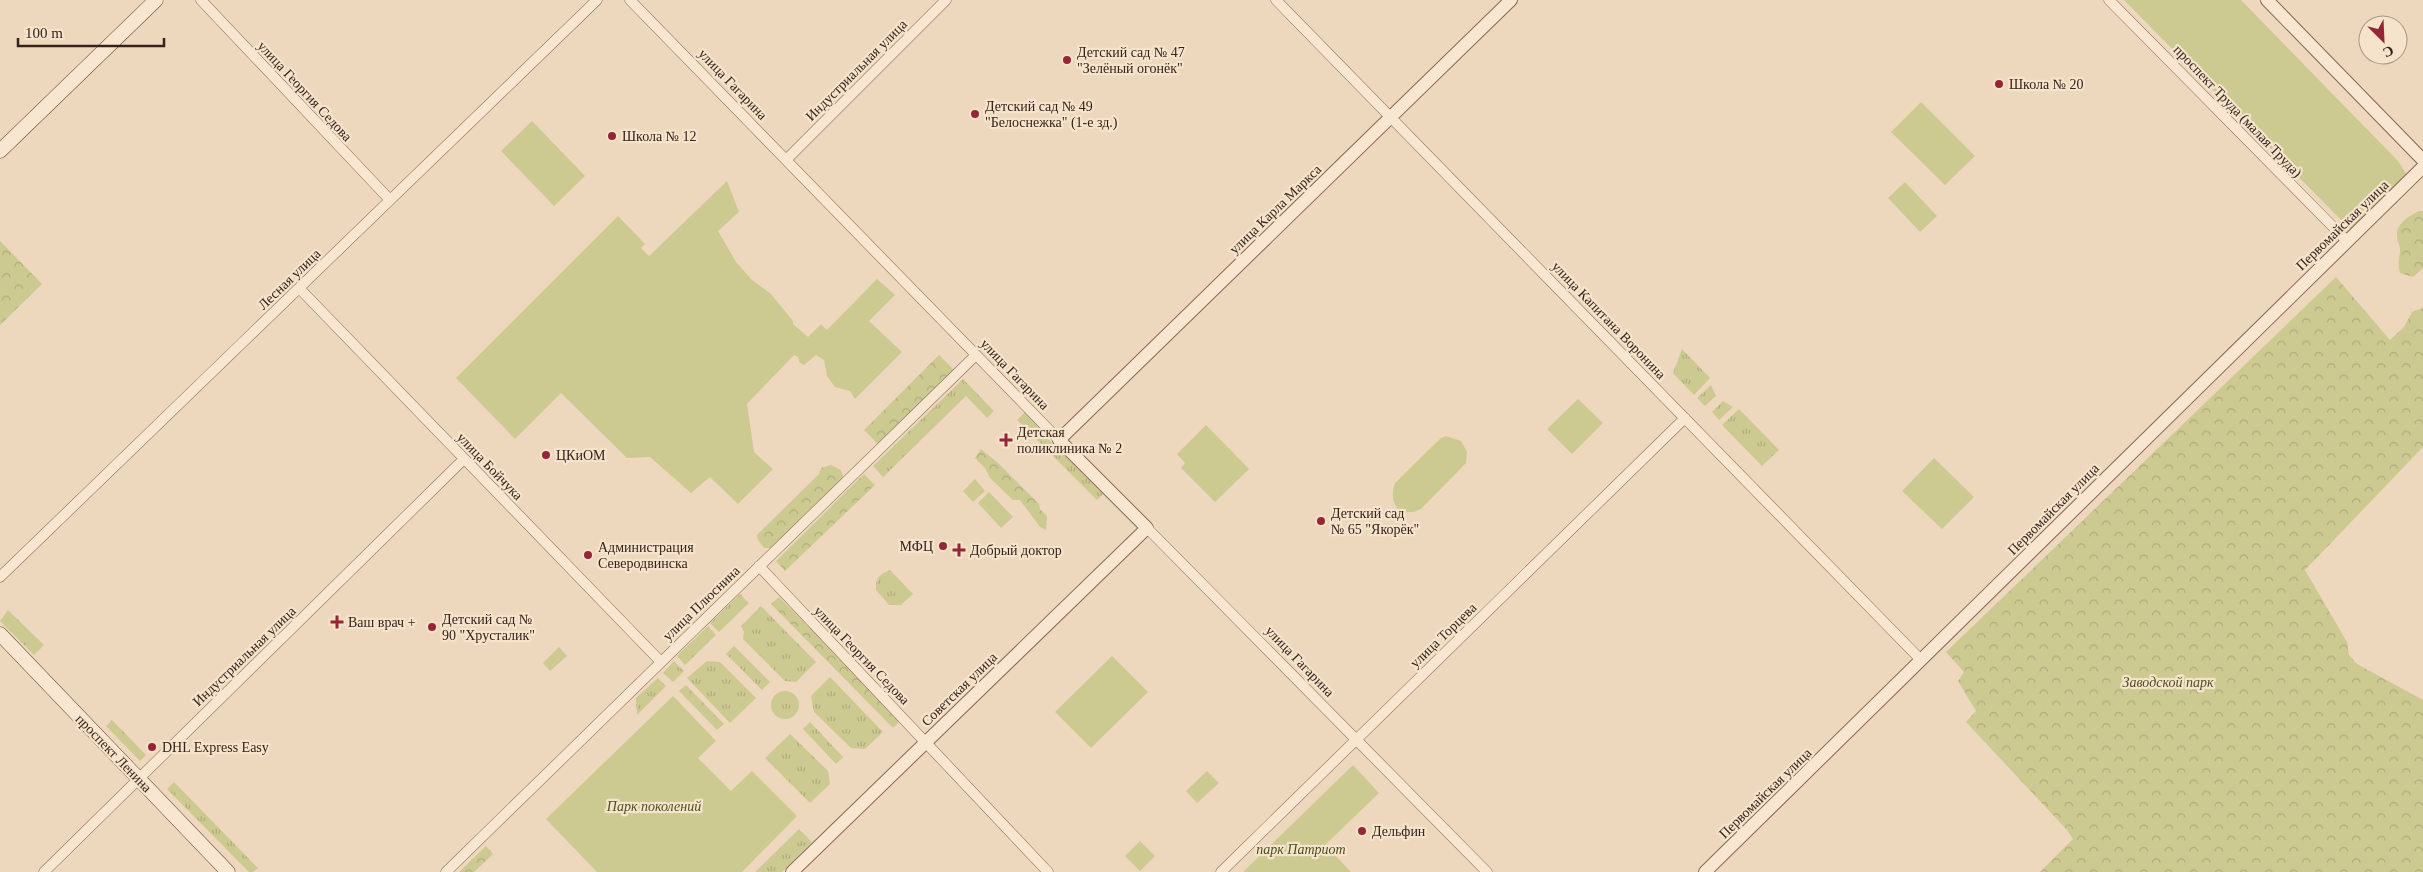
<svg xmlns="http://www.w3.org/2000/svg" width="2423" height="872" font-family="Georgia,serif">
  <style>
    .grass { fill: url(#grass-tufts) }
    .forest { fill: url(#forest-crowns) }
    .park { fill: #ccc991 }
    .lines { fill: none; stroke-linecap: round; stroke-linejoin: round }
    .minor-casing { stroke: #866856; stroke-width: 11 }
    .tertiary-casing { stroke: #866856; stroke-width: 14 }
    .secondary-casing { stroke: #674939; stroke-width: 15 }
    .minor { stroke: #f9e6d0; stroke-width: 10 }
    .tertiary { stroke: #f9e6d0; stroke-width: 12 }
    .secondary { stroke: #f9e6d0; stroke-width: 14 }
    .poi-dot { fill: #952537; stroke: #f5e3cc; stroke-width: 2 }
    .labels { text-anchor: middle; stroke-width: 4.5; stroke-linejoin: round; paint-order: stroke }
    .poi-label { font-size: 14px; fill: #35231b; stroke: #f5e3cc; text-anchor: start }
    .street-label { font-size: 14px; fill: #35231b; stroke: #f5e3cc }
    .park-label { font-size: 14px; font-style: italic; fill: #4d5121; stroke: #f5e3cc }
  </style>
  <defs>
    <pattern id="grass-tufts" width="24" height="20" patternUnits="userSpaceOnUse" patternTransform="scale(1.25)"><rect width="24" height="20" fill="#ccc991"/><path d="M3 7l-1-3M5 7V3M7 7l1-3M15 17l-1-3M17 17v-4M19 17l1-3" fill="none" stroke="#b0ac7c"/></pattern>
    <pattern id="forest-crowns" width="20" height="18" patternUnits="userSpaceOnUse" patternTransform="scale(1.25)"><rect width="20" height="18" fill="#ccc991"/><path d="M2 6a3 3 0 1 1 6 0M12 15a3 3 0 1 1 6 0" fill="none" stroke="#b0ac7c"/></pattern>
  </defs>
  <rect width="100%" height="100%" fill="#eed8bd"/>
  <!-- grass -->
  <path class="grass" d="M1682 349 1710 378 1694 395 1673 373Z
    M963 379 994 411 987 418 966 396 883 477 873 466Z
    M1711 385 1716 396 1705 406 1697 398Z
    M1723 401 1733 407 1719 420 1712 412Z
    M1739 409 1779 450 1762 466 1722 425Z
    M1026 411 1045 431 1046 437 1103 494 1097 500 1017 420Z
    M890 570 913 594 901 605H889L876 590C875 578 880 574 890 570Z
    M740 594 749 603 719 632 710 623Z
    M761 606 816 662 796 682 785 681 743 639 744 632 741 626Z
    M8 610 44 645 34 655 0 621Z
    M708 626 716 635 685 665 677 656Z
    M734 646 770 682 762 690 726 654Z
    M674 661 684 671 673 682 663 673Z
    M707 661 720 662 756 698 730 723 687 678Z
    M830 677 883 732 865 749 851 748 814 712 811 696Z
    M658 678 666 686 637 715 636 698Z
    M771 705a14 14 0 1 1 28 0a14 14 0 1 1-28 0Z
    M112 720 146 755 140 761 106 726Z
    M810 722 843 757 836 764 803 729Z
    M790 734 828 771 830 784 810 803 765 758Z
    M174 782 258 868 253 872H249L167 789Z
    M799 829 812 842 782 872H755Z"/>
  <!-- forest -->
  <path class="forest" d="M2419 211H2423V268L2413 277 2400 273C2397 261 2400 259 2400 249 2400 245 2397 241 2397 237 2396 223 2408 217 2419 211Z
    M0 241 42 284 0 325Z
    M2336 277 2390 340 2404 327 2412 312 2423 308V447L2305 570 2347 642 2349 655 2357 664 2423 700V872H2040L2073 839 2067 830 1966 722 1976 711 1958 681 1964 672 1946 652Z
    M939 355 954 370 879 445 864 430Z
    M981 449 998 463 1039 504 1040 509 1047 516 1046 530 1040 527 1020 500H1013L990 478 985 468 975 458Z
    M831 465 841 470 844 480 774 548H764L758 540 757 535 819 474 821 468Z
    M864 474 875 485 785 571 776 561Z
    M779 597 901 720 893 728 771 604Z
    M686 685 724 724 717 730 679 691Z
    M486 846 493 854 474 872H459Z"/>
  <!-- park -->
  <path class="park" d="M2124 0H2241L2398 161 2407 175 2351 230Z
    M1921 102 1975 156 1945 185 1891 132Z
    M532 121 585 176 554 206 501 151Z
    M727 181 739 212 718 231 736 262 752 280 771 294 793 321V324L808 337 821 324 827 330 877 279 895 295 869 321 902 352 855 399 850 391 835 387 827 376 824 360 816 355 804 365 799 362 798 357 794 355 747 404 754 452 773 469 738 504 710 477 691 493 650 457 627 458 561 393 515 439 456 378 618 216 645 244 641 248 649 256Z
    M1905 182 1937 216 1920 232 1888 198Z
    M1578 399 1603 423 1572 454 1547 429Z
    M1206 425 1249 469 1215 502 1181 468 1185 463 1177 454Z
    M1446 436 1461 441 1467 452 1466 463 1421 509 1414 512H1402C1392 505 1391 494 1395 483L1441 438Z
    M1934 458 1974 497 1942 529 1902 491Z
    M975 479 985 491 973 502 963 491Z
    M989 492 1013 517 1001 528 978 503Z
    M559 647 567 656 550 671 543 663Z
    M1112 656 1148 692 1091 748 1055 712Z
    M673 696 716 741 698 758 731 791 752 771 797 816 742 872H597L546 819Z
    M1353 765 1379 793 1325 845 1351 872H1243Z
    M1207 771 1219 783 1197 803 1186 791Z
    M1140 841 1155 856 1140 871 1125 856Z"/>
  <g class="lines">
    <!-- minor casing -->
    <g class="minor-casing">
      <path id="minor" d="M201 0 390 200
        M630 0 1059 440
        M1276 0 1921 660
        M2109 0 2347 241
        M786 160 946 0
        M299 288 661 662
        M1147 528 1487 872
        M759 566 1048 872
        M0 577 597 0
        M44 872 464 459
        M446 872 976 355
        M1221 872 1685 418"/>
    </g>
    <!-- tertiary casing -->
    <g class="tertiary-casing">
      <path id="tertiary" d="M2267 0 2423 160
        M792 872 1147 528 1059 440 1511 0
        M1705 872 2423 167"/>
    </g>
    <!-- secondary casing -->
    <g class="secondary-casing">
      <path id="secondary" d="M0 151 156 0
        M0 634 228 872"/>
    </g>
    <!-- minor -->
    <use href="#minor" class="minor"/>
    <!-- tertiary -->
    <use href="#tertiary" class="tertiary"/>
    <!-- secondary -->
    <use href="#secondary" class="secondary"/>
  </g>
  <!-- markers -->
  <g class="poi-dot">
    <circle cx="1067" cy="60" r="5"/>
    <circle cx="1999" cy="84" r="5"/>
    <circle cx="975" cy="114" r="5"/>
    <circle cx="612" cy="136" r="5"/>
    <path d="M1003.5 432.5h5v5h5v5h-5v5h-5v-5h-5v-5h5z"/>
    <circle cx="546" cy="455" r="5"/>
    <circle cx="1321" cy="521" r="5"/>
    <circle cx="943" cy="546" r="5"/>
    <path d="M956.5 542.5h5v5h5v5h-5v5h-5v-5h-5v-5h5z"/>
    <circle cx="588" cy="555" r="5"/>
    <path d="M334.5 614.5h5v5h5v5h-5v5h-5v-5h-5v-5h5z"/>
    <circle cx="432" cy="627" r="5"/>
    <circle cx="152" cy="747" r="5"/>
    <circle cx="1362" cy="831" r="5"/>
  </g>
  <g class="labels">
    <!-- poi labels -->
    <g class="poi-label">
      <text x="1077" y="57">Детский сад № 47<tspan x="1077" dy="16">"Зелёный огонёк"</tspan></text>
      <text x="2009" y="89">Школа № 20</text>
      <text x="985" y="111">Детский сад № 49<tspan x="985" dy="16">"Белоснежка" (1-е зд.)</tspan></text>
      <text x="622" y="141">Школа № 12</text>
      <text x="1017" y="437">Детская<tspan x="1017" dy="16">поликлиника № 2</tspan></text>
      <text x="556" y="460">ЦКиОМ</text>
      <text x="1331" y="518">Детский сад<tspan x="1331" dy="16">№ 65 "Якорёк"</tspan></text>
      <text x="933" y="551" text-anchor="end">МФЦ</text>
      <text x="598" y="552">Администрация<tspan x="598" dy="16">Северодвинска</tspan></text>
      <text x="970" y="555">Добрый доктор</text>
      <text x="442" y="624">Детский сад №<tspan x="442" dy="16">90 "Хрусталик"</tspan></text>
      <text x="348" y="627">Ваш врач +</text>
      <text x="162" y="752">DHL Express Easy</text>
      <text x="1372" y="836">Дельфин</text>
    </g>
    <!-- street labels -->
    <g class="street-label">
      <text transform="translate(856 70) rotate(-45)" y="5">Индустриальная улица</text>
      <text transform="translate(733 84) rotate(46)" y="5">улица Гагарина</text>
      <text transform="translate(305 91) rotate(47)" y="5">улица Георгия Седова</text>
      <text transform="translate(2238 111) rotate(46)" y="5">проспект Труда (малая Труда)</text>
      <text transform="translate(1275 209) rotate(-44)" y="5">улица Карла Маркса</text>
      <text transform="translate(2342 225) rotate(-44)" y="5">Первомайская улица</text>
      <text transform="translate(289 279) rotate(-44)" y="5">Лесная улица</text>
      <text transform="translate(1609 320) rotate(46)" y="5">улица Капитана Воронина</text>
      <text transform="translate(1015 374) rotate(46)" y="5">улица Гагарина</text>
      <text transform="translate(490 466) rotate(46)" y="5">улица Бойчука</text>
      <text transform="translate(2053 509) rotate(-45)" y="5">Первомайская улица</text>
      <text transform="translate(701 603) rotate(-44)" y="5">улица Плюснина</text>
      <text transform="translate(1443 635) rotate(-44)" y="5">улица Торцева</text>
      <text transform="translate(862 655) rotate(46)" y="5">улица Георгия Седова</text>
      <text transform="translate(244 656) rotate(-44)" y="5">Индустриальная улица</text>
      <text transform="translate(1300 661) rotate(46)" y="5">улица Гагарина</text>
      <text transform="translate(959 689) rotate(-44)" y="5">Советская улица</text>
      <text transform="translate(114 753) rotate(46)" y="5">проспект Ленина</text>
      <text transform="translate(1765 793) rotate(-44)" y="5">Первомайская улица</text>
    </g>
    <!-- park labels -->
    <g class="park-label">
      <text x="2168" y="687">Заводской парк</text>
      <text x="654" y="811">Парк поколений</text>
      <text x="1301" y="854">парк Патриот</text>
    </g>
  </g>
  <!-- north arrow -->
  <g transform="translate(2383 40) rotate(156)"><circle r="24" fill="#f5e3cc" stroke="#a89685"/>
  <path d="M0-4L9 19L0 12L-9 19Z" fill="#952537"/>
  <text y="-8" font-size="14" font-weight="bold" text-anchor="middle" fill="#35231b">С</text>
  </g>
  <!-- scale -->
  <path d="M18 38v8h146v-8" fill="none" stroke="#35231b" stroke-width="2.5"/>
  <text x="25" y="38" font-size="15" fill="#35231b" stroke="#f5e3cc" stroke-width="4" paint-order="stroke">100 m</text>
</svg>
